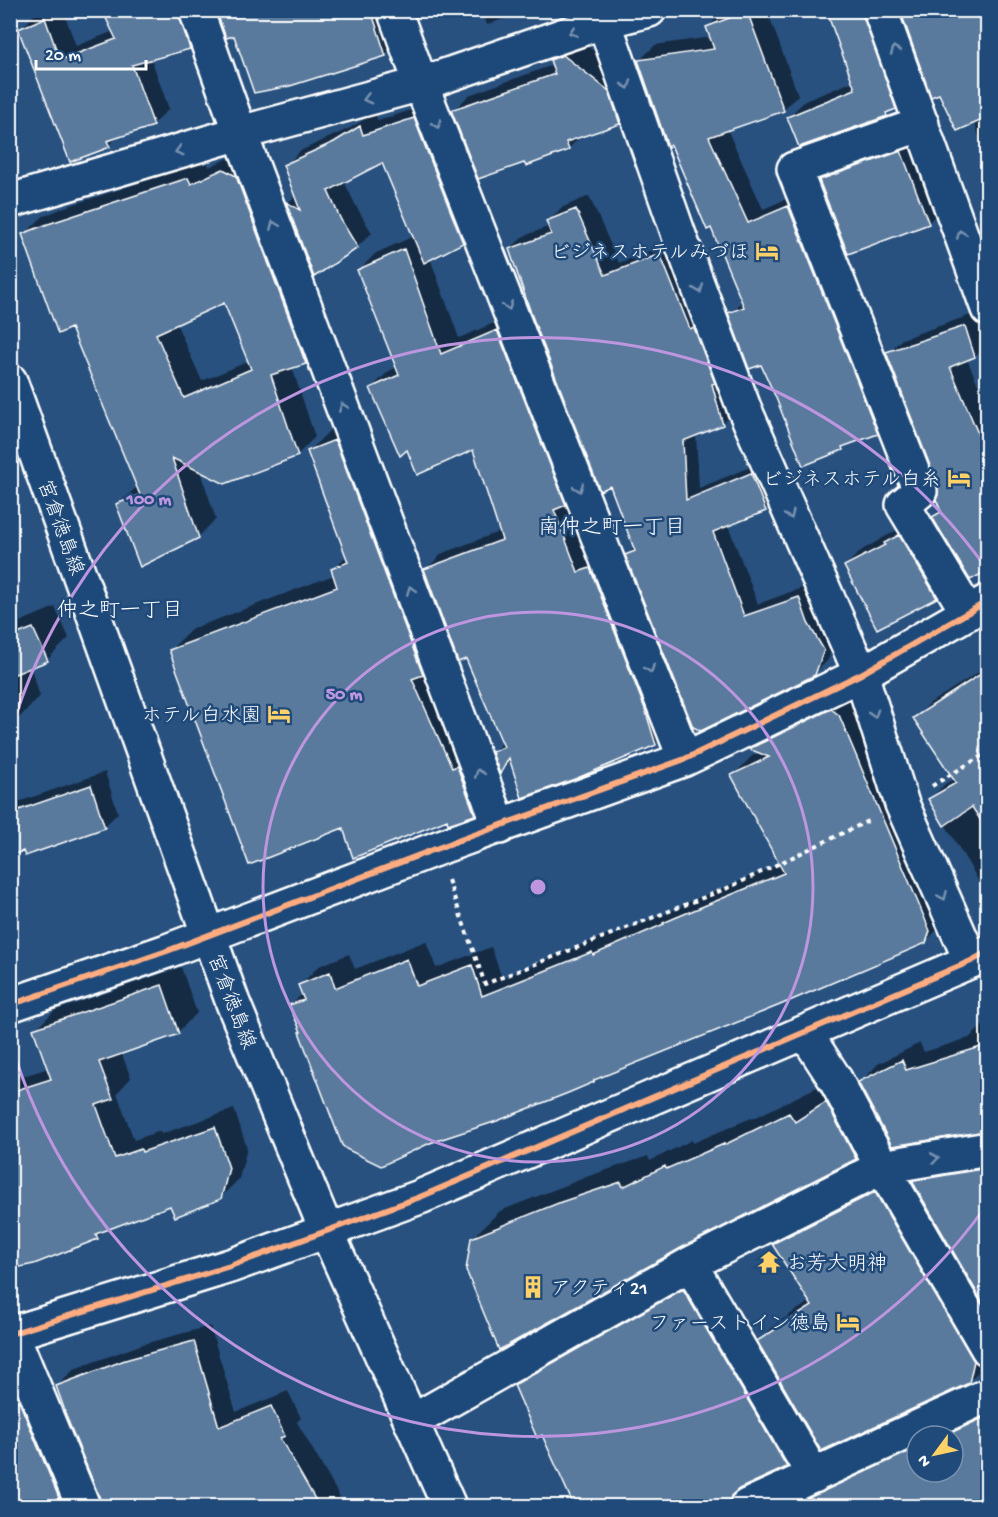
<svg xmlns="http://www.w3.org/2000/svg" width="998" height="1517" font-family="'Gochi Hand','Klee One',sans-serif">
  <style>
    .shadow { fill: #0007; fill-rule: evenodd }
    .building { fill: #5a7a9d; stroke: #fff; stroke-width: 1.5; fill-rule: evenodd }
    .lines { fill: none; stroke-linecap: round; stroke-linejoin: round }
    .minor-casing { stroke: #fff; stroke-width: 38 }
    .tertiary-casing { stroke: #fff; stroke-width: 38 }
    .secondary-casing { stroke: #fff; stroke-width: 38 }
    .path { stroke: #fff; stroke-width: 4; stroke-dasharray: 4.5 4.5; stroke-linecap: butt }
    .minor { stroke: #1f4a7a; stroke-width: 33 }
    .tertiary { stroke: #1f4a7a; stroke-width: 33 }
    .secondary { stroke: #1f4a7a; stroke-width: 33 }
    .cycleway-casing { stroke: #1f4a7a; stroke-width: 10 }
    .cycleway { stroke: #ffac80; stroke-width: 6 }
    .oneway { stroke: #7992af }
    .ring { fill: none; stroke: #bd96df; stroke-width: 3 }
    .labels { text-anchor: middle; stroke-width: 5; stroke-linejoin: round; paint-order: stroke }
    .poi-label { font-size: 20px; fill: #fff; stroke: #1f4a7a; text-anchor: end }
    .street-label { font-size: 20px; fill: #fff; stroke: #1f4a7a }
    .neighbourhood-label { font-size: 21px; fill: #fff; stroke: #1f4a7a }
    .centre { fill: #bd96df; stroke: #1f4a7a; stroke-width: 3 }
    .ring-label { font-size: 18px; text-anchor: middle; font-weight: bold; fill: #bd96df; stroke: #1f4a7a; stroke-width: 5; stroke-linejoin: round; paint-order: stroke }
  </style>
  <rect width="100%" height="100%" fill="#28517f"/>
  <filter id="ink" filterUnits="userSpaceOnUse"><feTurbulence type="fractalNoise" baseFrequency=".0167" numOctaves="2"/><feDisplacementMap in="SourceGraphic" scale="12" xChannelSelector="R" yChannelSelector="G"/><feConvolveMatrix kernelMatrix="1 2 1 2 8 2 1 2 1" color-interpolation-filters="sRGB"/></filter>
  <g filter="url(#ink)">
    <!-- shadow -->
    <path class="shadow" d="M44 10H63L76 46 114 31 104 10H197L205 32 189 47 151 58 169 109 153 124 119 135 109 145 20 30 35 14Z
      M217 10H390L400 40 385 55 234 35Z
      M482 10H527L487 25Z
      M727 10H767L798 95 783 110 727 129 763 209 803 192 892 418 877 433 847 444 842 448 761 363 730 314 743 301 640 60 655 45 711 37 708 27 722 12Z
      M828 10H882L911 92 886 115 788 117 805 101 854 81Z
      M902 10H988V162L974 122Z
      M580 40 624 75 636 106 619 123 582 135 568 149 453 111 469 95 553 65 552 60 568 44Z
      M429 104 476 227 462 242 430 258 459 338 515 314 673 726 655 744 511 761 501 771 494 752 503 742 467 657 425 570 443 553 501 531 474 448H408L371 388 389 371 397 367 359 270 376 253 414 236 383 161 344 181 356 206 372 233 357 247 315 275 288 203 296 195 285 166 300 151 350 128 375 113 378 121Z
      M924 129 952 199 928 223 820 181 844 157Z
      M242 152 324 345 306 363 292 367 315 437 297 455 200 470 216 519 198 537 117 505 138 486 72 327 24 235 42 217 65 207 207 161 209 167ZM225 301 249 361 202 381 176 323Z
      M589 196 619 263 674 241 736 410 722 424 696 434 699 488 765 461 779 496 765 510 728 525 758 604 812 584 836 636 828 660 814 674 627 555 635 547 611 485 510 249 524 236 550 226 548 222 561 208Z
      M988 211V248L979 219Z
      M979 312 988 320V346L979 354 967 359 988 408V569L978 573 934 517 941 509 939 484 888 353 902 339Z
      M356 419 496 792 475 813 449 822 448 819 344 826 170 650 192 629 334 575 333 570 347 555 308 452 330 430Z
      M902 527 952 581 936 597 845 566 862 550Z
      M55 607 69 638 47 660 30 666 40 696 19 718 10 720V626Z
      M988 666V888L984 890 930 799 945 784 955 778 915 719 930 703Z
      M852 690 945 922 925 942 597 1077 594 1080 302 1031 290 1006 303 993 300 985 319 966 349 954 355 969 426 941 436 968 491 947 502 978 611 933 612 936 681 907 684 904 781 864 733 776 752 756 761 752 751 749 770 730Z
      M105 772 118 813 104 827 10 855V801L17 799 18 802Z
      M181 967 197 1013 178 1032 121 1052 131 1078 117 1093 134 1140 160 1131 161 1134 234 1109 247 1148 239 1179 220 1198 171 1204 105 1229 97 1238 10 1268V1080L49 1068 35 1030 54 1011Z
      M988 1021V1128L986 1129H885L856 1158 680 1246 472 1238 500 1211 589 1176 648 1156 650 1161 692 1140 693 1143 751 1118 752 1119 817 1087 822 1096 853 1076 858 1085 878 1064 920 1043 924 1052 969 1038Z
      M988 1153V1304L986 1305 914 1181 932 1163Z
      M893 1174 987 1363 968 1382 759 1341 777 1323 811 1301 774 1244 792 1226Z
      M702 1272 805 1447 786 1466 746 1484 748 1494 765 1506H576L543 1433 516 1386 534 1367Z
      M210 1326 236 1412 288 1391 301 1418 297 1422 345 1506H106L66 1411 58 1386 74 1369 143 1344Z
      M19 1381 75 1480 59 1497 31 1506H10V1385Z
      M988 1407V1506H766L917 1439V1472H953V1436H924Z"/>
    <!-- building -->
    <path class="building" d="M102 10H178L190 49 132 65 154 126 107 141 110 147 70 162 18 29 45 18 60 60 116 39Z
      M216 10H371L386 56 290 86 254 93 234 36 226 38Z
      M826 10H862L896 109 886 113 887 116 799 147 787 117 855 89Z
      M900 10H987V118L957 131 939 94 931 97Z
      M747 11 784 111 709 137 748 223 788 206 878 434 842 447 843 450 803 466 776 398 761 365 749 369 728 313 744 307 711 228 707 230 671 145 668 147 638 60 714 49 706 27Z
      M563 55 609 91 620 124 566 142 569 150 526 166 524 163 478 179 451 110 555 74 550 60Z
      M414 118 463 243 424 263 382 163 328 191 341 220 358 248 314 277 286 202 300 210 283 165 334 142 360 126 363 135Z
      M901 151 929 224 848 254 819 180Z
      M223 169 236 176 306 364 271 375 298 456 225 484 172 458 199 538 140 567 116 504 140 495 71 328 58 334 22 234 45 225 188 178 191 184ZM224 303 251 369 184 398 156 334Z
      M576 209 605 275 660 254 690 329 694 327 715 383 712 384 723 425 683 441 686 500 751 473 766 511 713 532 744 616 799 597 808 623 824 650 815 675 701 731 693 727 625 555 635 551 610 486 600 491 532 316 509 249 551 234 546 221Z
      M404 249 441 354 497 330 566 505 554 510 578 572 590 568 645 709 656 745 575 779 522 798 509 758 500 774 492 752 504 747 466 659 458 662 424 569 502 540 473 450 417 475 407 450 400 456 370 388 399 375 357 270Z
      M965 326 975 357 950 367 987 455V571L970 580 932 517 941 512 936 499 938 495 937 484 886 352Z
      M335 440 423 675 412 679 452 768 457 766 475 815 448 824 447 820 353 858 343 828 249 865 169 650 337 587 331 569 348 562 307 451Z
      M899 535 937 598 877 629 844 566 885 545 884 543Z
      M33 628 48 661 10 676V637Z
      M987 670V830L972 807 944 826 928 799 956 783 913 718Z
      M831 709 839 715 930 931 926 943 780 1005 594 1080V1082L568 1093 497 1121 430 1143 381 1166 346 1149 342 1145 299 1032H301L289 1005 304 1000 298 985 330 972 335 988 407 959 417 986 472 965 482 996 592 952 593 955 664 924 663 923 677 917 784 873 731 775 769 757 749 749Z
      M91 785 105 828 25 856 23 851 10 856V813Z
      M162 985 179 1034 99 1062 113 1099 96 1105 115 1158 141 1149 142 1152 215 1127 229 1168 221 1199 175 1217 170 1206 96 1234 98 1239 34 1264 10 1269V1092L51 1079 33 1029Z
      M987 1045V1131L892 1146 858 1082 902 1060 906 1070Z
      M826 1102 856 1159 681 1248 499 1350 466 1270 471 1238 561 1202 621 1182 623 1187 665 1166 666 1169 724 1144V1145L789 1113 795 1122Z
      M987 1168V1299L986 1308 912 1181Z
      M875 1192 974 1361 969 1383 821 1451 757 1341 812 1306 772 1244Z
      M683 1289 787 1467 739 1489 731 1496 729 1506H574L542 1435 537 1438 514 1385Z
      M194 1341 219 1427 271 1406 285 1436 280 1438 319 1506H103L64 1411H65L56 1386 125 1360Z
      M10 1399 19 1401 59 1498 35 1506H10Z
      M987 1416V1506H791L917 1448V1472H953V1436H944Z"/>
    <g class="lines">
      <!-- minor casing -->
      <g class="minor-casing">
        <path id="minor" d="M196 10 240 133 500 827
          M394 10 421 84 685 759
          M600 10 680 238 744 408 861 674 902 804 971 961
          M880 10 988 309
          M922 124 794 169 920 491 903 505 968 613
          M10 201 240 133 421 84 605 21 649 10
          M10 1005 167 951 438 848 685 759 861 674 988 601
          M806 1034 835 1079 882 1167 988 1349
          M690 1264 814 1476
          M12 1334 83 1506
          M411 1422 690 1264 882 1167 988 1149
          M747 1506 988 1395"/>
      </g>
      <!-- tertiary casing -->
      <g class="tertiary-casing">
        <path id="tertiary" d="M10 1334 230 1266 420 1197 971 961 988 952"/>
      </g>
      <!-- secondary casing -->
      <g class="secondary-casing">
        <path id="secondary" d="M10 381 233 1003 327 1232 449 1506"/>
      </g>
      <!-- path -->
      <path class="path" d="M932 786 988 752
        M448 880 485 984 730 887 870 820"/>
      <!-- minor -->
      <use href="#minor" class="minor"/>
      <!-- tertiary -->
      <use href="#tertiary" class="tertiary"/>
      <!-- secondary -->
      <use href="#secondary" class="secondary"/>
      <!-- cycleway casing -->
      <g class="cycleway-casing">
        <path id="cycleway" d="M10 1005 167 951 438 848 685 759 861 674 988 601
          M10 1334 230 1266 420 1197 971 961 988 952"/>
      </g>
      <!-- cycleway -->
      <use href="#cycleway" class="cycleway"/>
    </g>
    <!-- one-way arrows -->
    <defs><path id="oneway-chevron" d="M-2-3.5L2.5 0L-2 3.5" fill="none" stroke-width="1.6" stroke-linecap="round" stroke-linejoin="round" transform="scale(1.5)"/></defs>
    <g class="oneway">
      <use href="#oneway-chevron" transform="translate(573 32) rotate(161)"/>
      <use href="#oneway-chevron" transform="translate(895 50) rotate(-110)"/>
      <use href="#oneway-chevron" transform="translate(627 85) rotate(71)"/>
      <use href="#oneway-chevron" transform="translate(367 99) rotate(165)"/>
      <use href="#oneway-chevron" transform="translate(437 124) rotate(69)"/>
      <use href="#oneway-chevron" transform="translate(179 151) rotate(164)"/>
      <use href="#oneway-chevron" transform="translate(274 225) rotate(-111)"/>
      <use href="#oneway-chevron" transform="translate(961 234) rotate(-110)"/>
      <use href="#oneway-chevron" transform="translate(699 289) rotate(70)"/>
      <use href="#oneway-chevron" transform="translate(508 306) rotate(69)"/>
      <use href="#oneway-chevron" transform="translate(343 407) rotate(-111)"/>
      <use href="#oneway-chevron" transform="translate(579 488) rotate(69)"/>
      <use href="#oneway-chevron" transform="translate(790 515) rotate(66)"/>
      <use href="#oneway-chevron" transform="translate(411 590) rotate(-111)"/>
      <use href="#oneway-chevron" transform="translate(650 669) rotate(69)"/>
      <use href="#oneway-chevron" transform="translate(874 714) rotate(73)"/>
      <use href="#oneway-chevron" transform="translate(479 773) rotate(-111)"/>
      <use href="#oneway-chevron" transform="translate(943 896) rotate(66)"/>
      <use href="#oneway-chevron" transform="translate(935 1158) rotate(-10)"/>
    </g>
  </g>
  <!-- distance rings -->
  <g class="ring">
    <circle cx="538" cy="887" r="275"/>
    <path d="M986 1206A550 550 0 0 1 11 1043M11 731A550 550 0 0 1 986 568"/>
  </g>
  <!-- icons -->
  <defs>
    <g id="hotel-bare" transform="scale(1.8)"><path d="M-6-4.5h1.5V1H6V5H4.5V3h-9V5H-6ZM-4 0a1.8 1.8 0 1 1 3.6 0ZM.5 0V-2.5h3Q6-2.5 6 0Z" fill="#ffd166" stroke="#1f4a7a" stroke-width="2.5" paint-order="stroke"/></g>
    <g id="temple-bare" transform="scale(1.8)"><path d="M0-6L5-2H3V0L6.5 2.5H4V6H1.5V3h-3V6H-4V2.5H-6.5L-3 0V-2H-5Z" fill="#ffd166" stroke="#1f4a7a" stroke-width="2.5" paint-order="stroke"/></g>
    <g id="building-bare" transform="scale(1.8)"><path d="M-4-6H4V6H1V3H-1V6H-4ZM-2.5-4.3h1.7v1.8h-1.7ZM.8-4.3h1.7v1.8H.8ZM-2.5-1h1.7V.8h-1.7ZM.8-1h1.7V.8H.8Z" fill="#ffd166" stroke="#1f4a7a" stroke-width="2.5" paint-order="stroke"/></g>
  </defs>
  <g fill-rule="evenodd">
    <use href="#hotel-bare" x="767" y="251"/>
    <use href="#hotel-bare" x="959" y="478"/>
    <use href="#hotel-bare" x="279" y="714"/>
    <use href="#temple-bare" x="769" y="1262"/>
    <use href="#building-bare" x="533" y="1287"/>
    <use href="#hotel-bare" x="848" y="1322"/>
  </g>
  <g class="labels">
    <!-- poi labels -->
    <g class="poi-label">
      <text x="749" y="258">ビジネスホテルみづほ</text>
      <text x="941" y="485">ビジネスホテル白糸</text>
      <text x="261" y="721">ホテル白水園</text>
      <text x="787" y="1269" text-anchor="start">お芳大明神</text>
      <text x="551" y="1294" text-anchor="start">アクティ21</text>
      <text x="830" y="1329">ファーストイン徳島</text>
    </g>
    <!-- street labels -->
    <g class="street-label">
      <text transform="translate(62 527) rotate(70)" y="7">宮倉徳島線</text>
      <text transform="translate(233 1001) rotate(69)" y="7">宮倉徳島線</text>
    </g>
    <!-- neighbourhood labels -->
    <g class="neighbourhood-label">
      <text x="612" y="533">南仲之町一丁目</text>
      <text x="120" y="616">仲之町一丁目</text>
    </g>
  </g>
  <circle cx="538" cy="887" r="9" class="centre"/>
  <g class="ring-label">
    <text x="149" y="504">100 m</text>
    <text x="344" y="699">50 m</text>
  </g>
  <!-- margin -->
  <rect width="998" height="1517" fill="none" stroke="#1f4a7a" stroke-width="36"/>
  <rect x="18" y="18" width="962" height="1481" fill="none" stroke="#fff" stroke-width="2" filter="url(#ink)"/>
  <!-- north arrow -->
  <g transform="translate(935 1454) rotate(237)"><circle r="28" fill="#1f4a7a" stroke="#7992af" stroke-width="1.5"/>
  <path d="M0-4.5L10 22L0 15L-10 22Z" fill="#ffd166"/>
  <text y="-9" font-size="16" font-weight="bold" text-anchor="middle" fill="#ffffff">N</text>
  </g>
  <!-- scale -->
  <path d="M36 60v9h110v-9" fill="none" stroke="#ffffff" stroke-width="3"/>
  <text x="45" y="60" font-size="18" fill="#ffffff" stroke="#1f4a7a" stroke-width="4.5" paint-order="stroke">20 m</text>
</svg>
